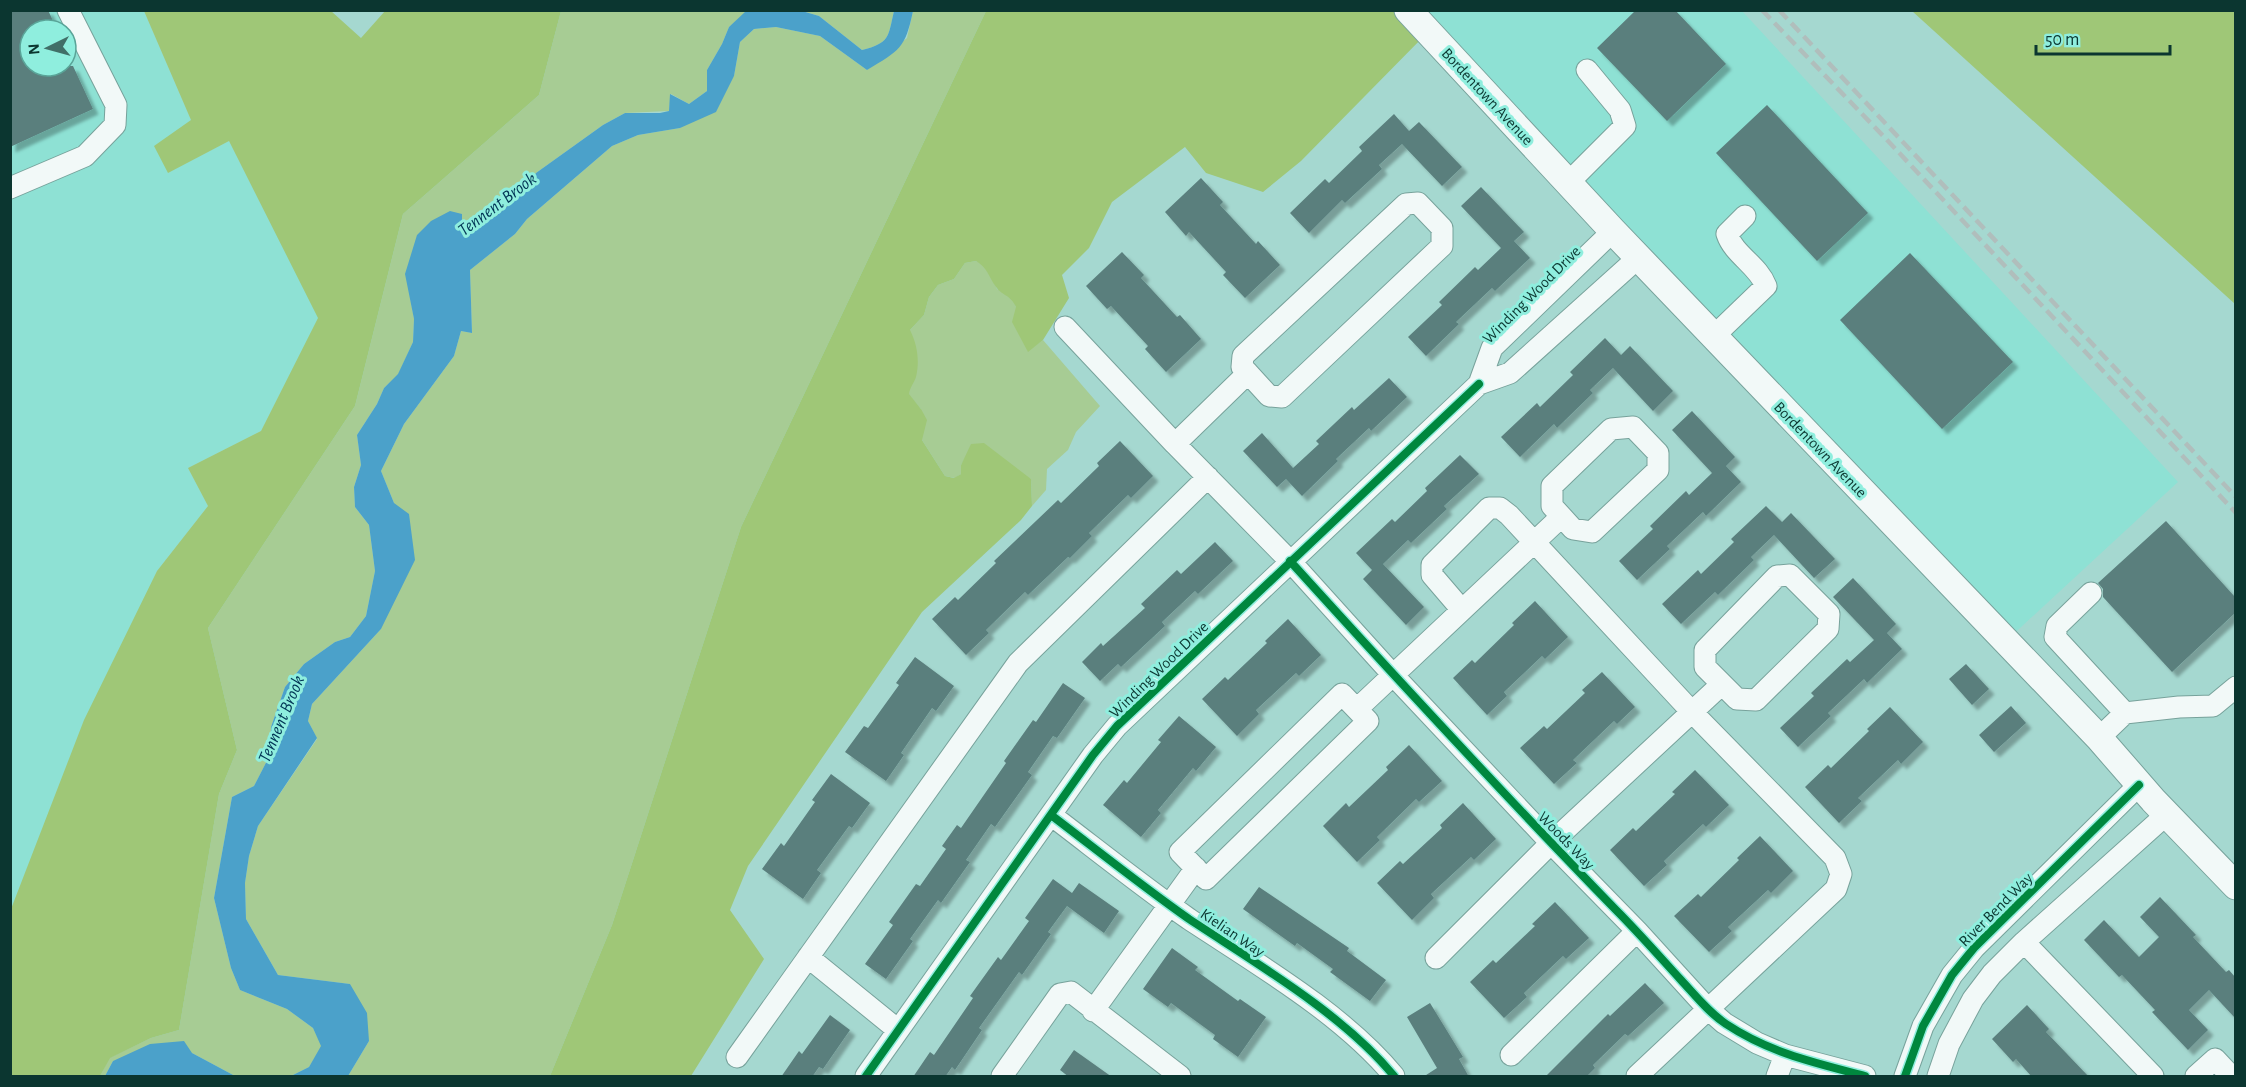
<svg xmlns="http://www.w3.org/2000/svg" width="2246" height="1087" font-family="'Alegreya Sans',sans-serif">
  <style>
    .built { fill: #8ee1d4; fill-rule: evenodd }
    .green { fill: #a7cc94 }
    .forest { fill: #9fc777 }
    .water { fill: #4ba1ca }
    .building { fill: #5a7f7d; filter: url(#shadow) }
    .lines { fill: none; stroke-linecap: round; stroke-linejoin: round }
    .minor-casing { stroke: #77a29b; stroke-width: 23 }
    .major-casing { stroke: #77a29b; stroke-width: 29 }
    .minor { stroke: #f2f9f8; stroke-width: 21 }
    .major { stroke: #f2f9f8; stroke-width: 27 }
    .rail { stroke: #b0bebc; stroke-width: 4.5; stroke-dasharray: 12 6; stroke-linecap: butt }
    .cycleway-casing { stroke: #8feede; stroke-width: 11 }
    .cycleway { stroke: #00873e; stroke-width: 8 }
    .labels { text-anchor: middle; stroke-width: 6; stroke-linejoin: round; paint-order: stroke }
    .street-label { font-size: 16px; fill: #0b3630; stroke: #8feede }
    .water-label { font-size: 18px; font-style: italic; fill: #003454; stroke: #8feede }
  </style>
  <defs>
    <filter id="shadow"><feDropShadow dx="5.5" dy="5.5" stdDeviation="1.5" flood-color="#0004"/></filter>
  </defs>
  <rect width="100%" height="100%" fill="#a5d8d0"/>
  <!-- built -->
  <path class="built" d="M11 11H144L191 120 169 172 229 141 319 318 261 431 188 468 208 506 157 571 11 909ZM30 30H66V66H30Z
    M1408 11H1742L2178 482 2006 641Z"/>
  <!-- green -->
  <path class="green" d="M561 11H748L729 27 722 44 707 70V91L689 104 671 94 669 111 625 113 603 125 536 173 521 194 497 216 478 226 461 222 406 274 414 319 413 342 398 375 384 388 377 404 357 435 361 465 354 487 355 507 369 525 375 571 366 616 350 637 335 642 304 664 285 687 271 727 270 755 254 786 232 797 214 898 231 968 240 990 287 1009 313 1028 322 1046 309 1067 291 1076H235L192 1053 113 1061 105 1076H100L109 1058 151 1038 179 1030 219 794 237 750 208 628 355 406 403 214 539 95Z
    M802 11H894C888 37 890 43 862 50L819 16Z
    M913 11H986L741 527 612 925 550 1076H348L369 1041 350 984 278 975 246 919 245 883 249 856 258 826 317 739 308 721 312 704 381 629 394 503 381 471 404 424 454 356 461 331 472 333 470 270 515 234 527 219 612 146 638 135 680 128 734 76 740 42 754 29 776 27 820 36 867 70 907 38Z
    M976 261 986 266 997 289 1012 298 1016 307 1028 351 1043 340 1100 406 1076 432 1068 450 1047 469 1046 490 1032 506 1031 479 966 456 961 465V474L955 478 945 476 922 440 921 409 908 394 910 330 924 315 929 297 938 285 954 279 965 263Z"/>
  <!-- forest -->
  <path class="forest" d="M144 11H331L361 38 385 11H561L539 95 403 214 355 406 208 628 237 750 219 794 179 1030 151 1038 110 1058 100 1076H11V909L84 720 157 571 208 506 188 468 261 431 318 318 229 141 168 173 154 146 191 120Z
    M986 11H1408L1428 32 1301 161 1263 192 1206 173 1185 147 1112 202 1089 248 1062 275 1069 298 1043 340 1028 352 1012 322 1016 307C1010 294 1002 296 996 287 988 276 988 268 976 261L965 263 954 279 938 285 929 297 924 315 910 330C917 344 920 360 916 377 914 383 910 387 909 394L921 409 927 420 922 440 945 476 954 478 961 474V465L971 444 984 443 1031 479 1032 506 1021 520 922 612 748 866 730 910 764 959 691 1076H550L612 925 741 527Z
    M1912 11H2235V304Z"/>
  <!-- water -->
  <path class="water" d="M746 11H802L819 16 862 50C890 43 888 37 894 11H913C905 49 900 50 867 70L820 36 776 27 754 29 740 42 734 76 716 112 680 128 638 135 612 146 527 219 515 234 470 270 472 333 461 331 454 356 404 424 381 471 394 503 409 514 415 560 381 629 312 704 308 721 317 738 258 826 249 856 245 883 246 919 278 975 350 984 367 1013 369 1041 348 1076H291L309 1067 321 1046 313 1028 287 1009 240 990 231 968 214 898 232 797 254 786 270 755 271 727 285 687 304 664 335 642 350 637 366 616 375 571 369 525 355 507 354 487 361 465 357 435 377 404 384 388 398 374 413 342 414 319 405 274 417 235 431 221 450 211 462 214V222L478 226 496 216 521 194 536 173 603 125 625 113H660L669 111 670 94 689 104 707 91V70L722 44 729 27Z
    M184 1041 192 1053 235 1076H105L113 1061 150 1044Z"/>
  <!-- building -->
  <path class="building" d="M10 10H48L57 30H30V66H73L93 109 10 147Z
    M1636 10H1675L1726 64 1667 121 1597 48Z
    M1767 105 1868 213 1817 261 1716 153Z
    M1394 114 1409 131 1419 122 1462 167 1442 186 1402 144 1379 165 1382 169 1345 203 1342 200 1309 233 1290 213 1325 179 1329 183 1362 151 1359 147Z
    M1201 178 1223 202 1220 205 1256 244 1258 241 1280 265 1245 298 1223 275 1226 272 1189 232 1186 236 1165 212Z
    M1481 187 1524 232 1514 241 1530 258 1495 291 1492 288 1456 322 1459 324 1426 356 1408 337 1442 305 1439 302 1475 267 1478 270 1501 248 1461 206Z
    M1122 252 1144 275 1141 278 1177 317 1180 315 1201 339 1166 372 1145 349 1148 346 1111 306 1107 309 1086 286Z
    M1910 253 2013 362 1942 429 1840 320Z
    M1605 338 1621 355 1630 346 1673 391 1653 411 1613 368 1590 390 1593 393 1557 428 1554 424 1520 457 1501 437 1537 403 1540 407 1573 375 1570 372Z
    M1389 378 1407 397 1371 431 1369 428 1336 459 1338 461 1302 496 1286 479 1277 487 1243 451 1262 433 1293 468 1319 444 1316 441 1352 407 1354 410Z
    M1692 411 1735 457 1726 466 1741 482 1706 516 1703 512 1667 546 1670 549 1637 580 1619 561 1653 529 1650 526 1686 491 1689 495 1712 473 1672 430Z
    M1120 441 1153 476 1131 498 1128 495 1089 533 1092 536 1070 558 1068 557 1028 595 1025 592 986 630 989 633 966 655 932 619 955 597 958 600 996 563 994 561 1058 500 1061 503 1099 466 1097 463Z
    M1460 455 1479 474 1444 506 1447 509 1411 543 1408 540 1383 564 1424 607 1406 625 1363 579 1372 570 1356 553 1392 519 1395 522 1427 491 1425 488Z
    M1766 506 1782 522 1791 513 1835 559 1814 578 1774 535 1751 557 1754 560 1718 595 1715 592 1681 624 1662 604 1698 570 1701 574 1734 542 1731 539Z
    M2166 521 2235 597V613L2172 672 2103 597V589L2098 583Z
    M1215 542 1233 561 1198 594 1195 591 1162 622 1165 626 1121 667 1118 664 1100 681 1082 662 1101 643 1103 646 1145 608 1141 604 1177 570 1181 574Z
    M1853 578 1896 624 1887 633 1902 649 1867 683 1864 679 1828 713 1831 716 1798 747 1780 728 1814 696 1811 693 1847 659 1850 662 1874 640 1833 597Z
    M1535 601 1568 637 1545 659 1542 656 1504 692 1507 696 1487 715 1453 678 1472 660 1475 663 1514 625 1512 623Z
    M1288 619 1321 655 1299 676 1296 673 1256 710 1259 714 1237 736 1202 699 1225 677 1228 680 1267 643 1265 641Z
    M915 657 954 686 936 711 932 708 901 753 904 755 886 781 845 752 864 726 868 728 899 685 896 683Z
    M1966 664 1989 689 1972 705 1949 679Z
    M1602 672 1635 707 1617 724 1614 721 1573 760 1577 763 1554 784 1520 748 1544 726 1547 729 1585 693 1582 690Z
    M1063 683 1085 698 1057 738 1053 736 1028 772 1032 775 995 827 991 824 966 860 970 862 941 903 938 900 910 939 913 941 886 979 865 964 893 925 889 922 916 884 920 886 946 849 942 846 957 825 961 828 1006 763 1004 761 1033 720 1036 722Z
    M2011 706 2026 723 1994 752 1979 735Z
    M1890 707 1923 742 1901 764 1898 760 1858 798 1862 801 1839 823 1805 787 1828 765 1831 768 1869 731 1867 729Z
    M1179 716 1216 747 1196 771 1193 768 1158 810 1161 813 1141 837 1103 805 1124 780 1127 783 1161 742 1158 740Z
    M1409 745 1442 781 1419 802 1416 799 1377 837 1380 840 1357 862 1323 826 1346 803 1349 807 1388 770 1386 767Z
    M1695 770 1729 805 1706 827 1703 824 1664 861 1667 865 1644 886 1610 850 1633 828 1636 831 1675 794 1672 792Z
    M831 774 870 803 852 828 849 826 817 870 821 873 803 899 762 869 781 843 784 846 815 802 812 800Z
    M1463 803 1496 839 1474 860 1471 857 1431 894 1434 898 1412 920 1377 883 1400 861 1403 864 1442 828 1440 825Z
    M1760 836 1793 871 1771 893 1768 890 1728 927 1732 931 1709 952 1674 916 1698 894 1701 897 1739 860 1737 858Z
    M1053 879 1072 893 1079 883 1119 911 1104 933 1067 906 1048 932 1051 934 1022 975 1019 972 979 1028 982 1030 955 1070 952 1067 945 1077H913L930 1052 934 1055 973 998 970 996 998 957 1001 960 1029 921 1025 918Z
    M1259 887 1349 948 1347 951 1386 980 1370 1001 1330 972 1333 969 1297 943 1295 946 1243 909Z
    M2160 897 2196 935 2193 937 2226 972 2229 970 2235 977V1018L2209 990 2189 1010 2208 1030 2188 1050 2152 1012 2155 1010 2122 975 2119 977 2084 940 2104 920 2139 957 2159 937 2140 917Z
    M1555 902 1589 938 1566 959 1563 956 1524 993 1527 997 1504 1018 1470 982 1493 960 1496 963 1535 926 1532 924Z
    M1172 948 1198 967 1195 970 1238 1001 1240 999 1266 1017 1238 1057 1213 1039 1215 1035 1171 1003 1168 1007 1143 989Z
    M1645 983 1664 1003 1628 1036 1625 1034 1593 1065 1595 1068 1586 1077H1545L1608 1014 1610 1016Z
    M1430 1003 1463 1057 1459 1059 1469 1077H1423L1437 1068 1407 1017Z
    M2027 1005 2049 1029 2046 1032 2089 1077H2032L2016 1059 2013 1062 1992 1039Z
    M830 1015 850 1030 823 1069 819 1067 812 1077H781L799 1051 802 1054Z
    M1074 1050 1112 1077H1069L1060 1070Z"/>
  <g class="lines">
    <!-- minor casing -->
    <g class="minor-casing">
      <path id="minor" d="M1569 182 1625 126 1620 110 1587 70
        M10 188 85 156 115 125 116 105 68 10
        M1613 231 1492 348 1479 384 1510 373 1639 257
        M1065 327 1175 444 1290 561 1393 675 1551 843 1637 931 1708 1009 1724 1023 1757 1043 1785 1055 1865 1076
        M1714 336 1766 286C1758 265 1734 255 1727 234L1745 216
        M1633 427 1658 453V470L1592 532 1573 529 1552 506V486L1611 429Z
        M1175 444 1248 373 1242 367 1243 356 1406 204 1418 203 1442 228V246L1282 397 1269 396 1248 373
        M1790 575 1829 614 1828 629 1756 700 1737 699 1705 667V650L1777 576Z
        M2091 593 2057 626 2055 637 2125 713 2099 738
        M1462 610 1432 575V565L1489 508H1500L1509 515 1692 712 1835 858 1841 874 1836 889 1637 1076
        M1342 694 1368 721 1206 879 1180 852Z
        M1357 709 1561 517
        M2125 713 2179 707 2213 706 2236 687
        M1051 815C1097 850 1142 886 1189 919 1257 964 1343 1014 1394 1076
        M2024 942 2153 1076
        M808 957 898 1030
        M1436 958 1551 843 1722 684
        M1093 1011 1196 868
        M1511 1055 1637 931
        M737 1057 1018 663 1208 477
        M866 1076 1093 755 1117 726 1479 384
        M1002 1076 1060 994 1071 992 1180 1076
        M1777 1076 1785 1055
        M1905 1076 1923 1026 1952 975 1974 948 2139 785
        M1938 1076 1949 1044 1973 999 1992 974 2024 942 2167 814
        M2196 1076 2215 1059 2231 1076"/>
    </g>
    <!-- major casing -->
    <g class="major-casing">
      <path id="major" d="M1408 10 1613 231 2099 738 2153 800 2236 886"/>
    </g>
    <!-- minor -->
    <use href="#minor" class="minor"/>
    <!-- major -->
    <use href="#major" class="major"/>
    <!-- rail -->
    <path class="rail" d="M1762 10 1889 142 2236 513
      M1779 10 2236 497"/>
    <!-- cycleway casing -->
    <g class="cycleway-casing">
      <path id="cycleway" d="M1290 561C1397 679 1505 796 1616 910 1638 932 1659 956 1681 980 1695 995 1708 1012 1726 1024 1770 1053 1815 1063 1865 1076
        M1051 815C1097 850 1142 886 1189 919 1257 964 1343 1014 1394 1076
        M866 1076 1093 755 1117 726 1479 384
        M1905 1076 1923 1026 1952 975 1974 948 2139 785"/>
    </g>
    <!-- cycleway -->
    <use href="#cycleway" class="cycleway"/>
  </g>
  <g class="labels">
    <!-- street labels -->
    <g class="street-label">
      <text transform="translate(1488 96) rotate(47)" y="6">Bordentown Avenue</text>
      <text transform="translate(1531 294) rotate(-45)" y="6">Winding Wood Drive</text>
      <text transform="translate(1821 449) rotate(46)" y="6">Bordentown Avenue</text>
      <text transform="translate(1158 669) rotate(-44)" y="6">Winding Wood Drive</text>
      <text transform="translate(1567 840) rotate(46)" y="6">Woods Way</text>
      <text transform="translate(1995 909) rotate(-45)" y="6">River Bend Way</text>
      <text transform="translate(1233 932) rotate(34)" y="6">Kielian Way</text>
    </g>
    <!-- water labels -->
    <g class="water-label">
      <text transform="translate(497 204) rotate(-37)" y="6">Tennent Brook</text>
      <text transform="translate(281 719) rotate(-67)" y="6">Tennent Brook</text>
    </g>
  </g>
  <!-- border -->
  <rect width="2246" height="1087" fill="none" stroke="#0b3630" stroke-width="24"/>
  <!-- north arrow -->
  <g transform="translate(48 48) rotate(265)"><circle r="28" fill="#8feede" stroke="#5aa498" stroke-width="1.5"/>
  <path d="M0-4.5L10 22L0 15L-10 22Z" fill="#416f68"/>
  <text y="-9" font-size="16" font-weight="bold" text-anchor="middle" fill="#0b3630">N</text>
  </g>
  <!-- scale -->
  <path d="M2036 45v9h134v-9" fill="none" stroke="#0b3630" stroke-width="3"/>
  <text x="2045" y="45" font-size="18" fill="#0b3630" stroke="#8feede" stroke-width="4.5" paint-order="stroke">50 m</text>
</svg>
